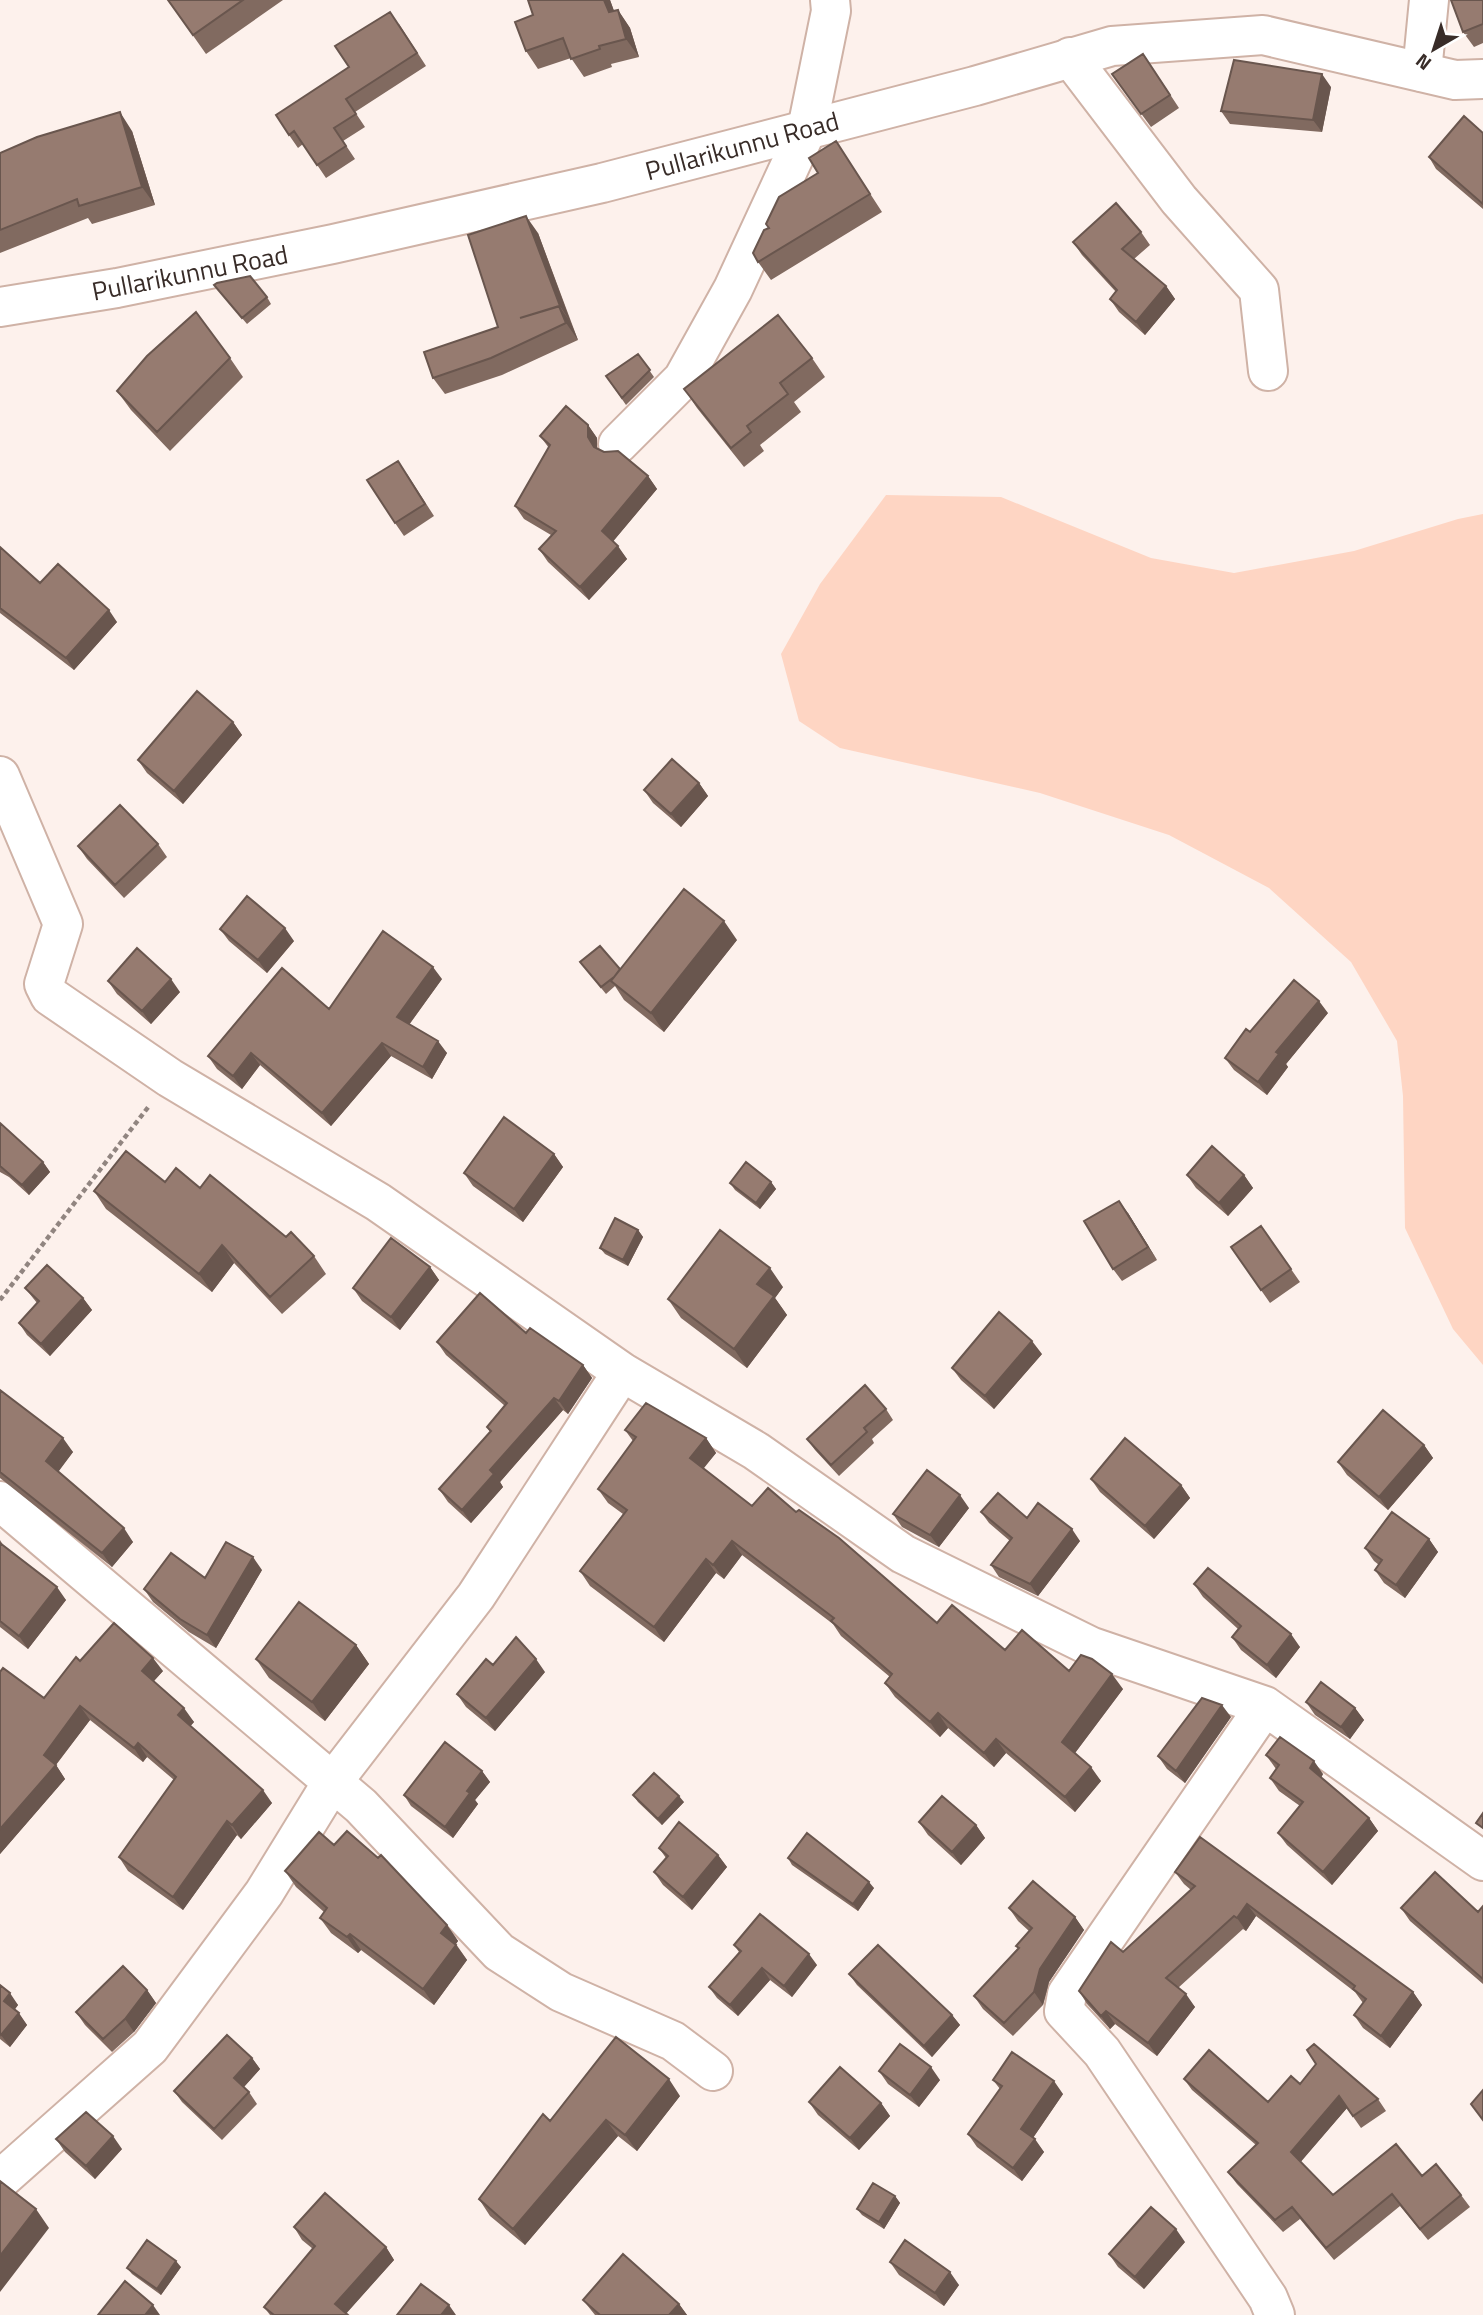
<svg xmlns="http://www.w3.org/2000/svg" width="1483" height="2315" font-family="'Titillium Web',sans-serif">
  <style>
    .green { fill: #fed5c3 }
    .lines { fill: none; stroke-linecap: round; stroke-linejoin: round }
    .street-casing { stroke: #cfb2a6; stroke-width: 42 }
    .secondary-casing { stroke: #cfb2a6; stroke-width: 42 }
    .path { stroke: #918580; stroke-width: 4.5; stroke-dasharray: 5 3.5; stroke-linecap: butt }
    .street { stroke: #fff; stroke-width: 38 }
    .secondary { stroke: #fff; stroke-width: 38 }
    .wall { fill: #816a60 }
    .shaded-wall { fill: #69564e }
    .building { fill: #967b70; stroke: #69564e; stroke-width: 2 }
    .labels { text-anchor: middle; stroke-width: 7; stroke-linejoin: round; paint-order: stroke }
    .street-label { font-size: 26px; fill: #382c28; stroke: #fff }
  </style>
  <rect width="100%" height="100%" fill="#fdf1ec"/>
  <!-- green -->
  <path class="green" d="M886 495 1001 497 1151 558 1234 573 1354 551 1458 519 1483 514V1365L1453 1329 1405 1228 1403 1096 1397 1041 1351 962 1269 888 1169 835 1040 793 840 748 799 721 781 654 820 584Z"/>
  <g class="lines">
    <!-- street casing -->
    <g class="street-casing">
      <path id="street" d="M1070 57 1179 200 1259 290 1268 371
        M1422 72 1429 0
        M618 444 683 379 733 289 807 129 831 11 830 0
        M0 776 63 924 44 984 50 996 170 1078 378 1202 622 1372 756 1451 903 1554 1092 1647 1265 1706 1483 1861
        M0 1501 361 1806 499 1952 561 1992 673 2041 713 2071
        M1265 1706 1067 1994 1064 2011 1102 2052 1268 2298 1275 2315
        M0 2180 150 2047 264 1893 331 1784 476 1596 622 1372"/>
    </g>
    <!-- secondary casing -->
    <g class="secondary-casing">
      <path id="secondary" d="M0 307 117 288 333 244 602 183 975 86 1112 46 1263 35 1455 80 1483 79"/>
    </g>
    <!-- path -->
    <path class="path" d="M0 1300 149 1106"/>
    <!-- street -->
    <use href="#street" class="street"/>
    <!-- secondary -->
    <use href="#secondary" class="secondary"/>
  </g>
  <!-- wall -->
  <path class="wall" d="M168 0H283L206 54Z
    M528 0H610L614 11 618 10 630 28 639 57 611 64 612 67 584 77 571 58 538 69 526 51 533 15Z
    M1483 0V43L1474 47 1463 32Z
    M399 24 426 66 355 112 365 127 343 141 355 159 326 178 303 144 298 148 289 135 349 67Z
    M1152 67 1179 108 1151 127 1112 74Z
    M1331 87 1322 132 1230 124 1221 111Z
    M132 131 155 205 92 224 88 218 0 253V153Z
    M1483 133V209L1436 169 1429 157Z
    M836 141 882 212 771 280 758 262 769 228 818 173Z
    M1141 232 1150 245 1134 259 1166 286 1175 299 1145 335 1119 312 1110 299 1116 292 1082 255 1073 242Z
    M538 233 578 340 502 375 445 394 433 378 498 327Z
    M214 285 267 297 271 304 247 324Z
    M638 354 654 377 626 405 606 376Z
    M230 358 243 377 170 451 131 410 117 391Z
    M812 358 825 377 794 402 801 412 760 445 764 451 744 467 697 408 684 389Z
    M588 425 597 438V449L648 476 657 489 613 541 627 559 589 600 548 562 539 549 551 535 524 519 515 506 549 448 540 436Z
    M407 474 434 516 404 536 395 523Z
    M0 547 40 583 117 622 74 670 0 613Z
    M233 722 242 735 183 804 147 773 138 760Z
    M699 783 708 796 681 827 653 803 644 790Z
    M158 844 167 857 124 898 87 859 78 846Z
    M220 929 294 941 267 973 229 941Z
    M737 940 664 1032 624 1000 615 986 606 994 580 962 620 969Z
    M442 979 409 1025 447 1053 432 1079 391 1056 331 1126 260 1065 242 1089 217 1069 208 1056 329 1009Z
    M108 981 180 992 151 1024 117 994Z
    M1328 1013 1286 1064 1288 1067 1267 1095 1234 1070 1225 1058 1250 1032Z
    M0 1123 43 1162 50 1172 29 1195 9 1177 0 1172Z
    M554 1154 563 1167 523 1222 473 1186 464 1173Z
    M1187 1175H1244L1253 1188 1228 1216 1196 1188Z
    M165 1182 200 1188 286 1237 314 1256 326 1274 282 1314 234 1263 212 1292 106 1209 94 1191Z
    M771 1182 776 1189 760 1209 735 1190 730 1183Z
    M1128 1213 1157 1260 1122 1281 1113 1269Z
    M1261 1226 1300 1282 1270 1303 1231 1247Z
    M638 1230 643 1237 628 1266 605 1254 600 1248Z
    M430 1267 439 1280 400 1330 362 1301 353 1288Z
    M783 1287 775 1298 787 1315 747 1368 681 1318 668 1299Z
    M25 1288 83 1298 92 1310 50 1356 27 1335 19 1323 37 1303Z
    M526 1333 583 1365 592 1378 568 1414 563 1410 500 1482 503 1487 471 1523 448 1502 439 1489 490 1432 487 1427 505 1406 446 1355 437 1342Z
    M1042 1354 994 1409 961 1380 952 1368Z
    M0 1390 73 1452 58 1471 133 1542 112 1567 0 1478Z
    M886 1409 893 1420 872 1439 874 1443 839 1476 815 1450 807 1439Z
    M625 1430 706 1438 716 1453 703 1468 752 1506 796 1512 937 1623 1005 1650 1123 1689 1075 1753 1101 1781 1075 1812 1006 1753 994 1767 948 1728 940 1737 895 1697 885 1683 890 1677 841 1636 833 1624 742 1555 724 1579 716 1573 664 1642 590 1586 580 1571 623 1514 608 1503 598 1489 633 1441Z
    M1424 1445 1433 1458 1388 1510 1347 1475 1338 1462Z
    M1091 1479 1181 1485 1190 1498 1154 1539 1100 1492Z
    M969 1508 939 1547 902 1527 893 1514Z
    M981 1512 1080 1541 1038 1596 999 1577 991 1565 1010 1541 989 1523Z
    M1429 1539 1438 1552 1405 1598 1384 1583 1375 1570 1379 1565 1374 1561 1365 1548Z
    M0 1540 3 1545 66 1600 28 1649 0 1627Z
    M262 1570 216 1648 189 1632 153 1602 144 1589Z
    M1194 1584 1300 1647 1276 1678 1241 1650 1232 1637 1238 1629 1203 1597Z
    M356 1645 369 1664 325 1721 269 1678 256 1659Z
    M80 1661 163 1671 154 1681 194 1722 190 1726 272 1803 241 1839 237 1835 183 1910 128 1871 119 1857 174 1780 147 1757 143 1762 90 1720 56 1765 65 1779 0 1854V1672L44 1698Z
    M545 1672 495 1731 466 1707 457 1694Z
    M1306 1702 1355 1708 1364 1720 1350 1739 1315 1715Z
    M1231 1717 1185 1783 1167 1769 1158 1756Z
    M1266 1755 1323 1774 1321 1778 1369 1818 1378 1831 1332 1885 1287 1845 1278 1833 1300 1806 1279 1791 1270 1778 1276 1769Z
    M482 1771 490 1782 475 1800 478 1804 453 1838 411 1806 404 1795Z
    M633 1795 684 1802 662 1825 638 1802Z
    M919 1822 976 1825 985 1838 961 1865 928 1835Z
    M1200 1837 1413 1992 1422 2005 1390 2048 1363 2028 1354 2015 1363 2003 1355 1992 1256 1916 1246 1931 1243 1929 1178 1988 1195 2007 1157 2056 1115 2024 1110 2029 1087 2004 1079 1991 1191 1890 1184 1884 1175 1872Z
    M334 1845 447 1925 458 1941 456 1944 467 1960 434 2005 361 1950 358 1953 331 1933 320 1918 324 1912 296 1887 285 1871Z
    M659 1848 718 1855 727 1867 692 1910 663 1885 654 1872 666 1858Z
    M788 1858 874 1888 858 1911 792 1865Z
    M1483 1906V1984L1410 1921 1401 1908 1478 1912Z
    M1009 1908 1075 1917 1084 1930 1049 1982 1043 2005 1013 2036 983 2009 974 1996 1018 1948 1016 1946 1029 1931 1018 1921Z
    M734 1945 817 1965 792 1997 770 1980 738 2016 717 1998 709 1987 739 1952Z
    M849 1974 952 2015 960 2025 932 2057 857 1985Z
    M0 1985 18 2005 15 2009 27 2025 10 2047 0 2039Z
    M147 1990 156 2003 134 2032 112 2052 85 2025 76 2012Z
    M252 2058 260 2069 244 2087 249 2092 257 2104 222 2140 182 2102 174 2091Z
    M879 2071 940 2080 919 2107 888 2084Z
    M1184 2079 1268 2102 1378 2099 1386 2111 1361 2128 1347 2108 1300 2162 1333 2195 1422 2176 1461 2195 1470 2207 1428 2240 1400 2206 1334 2260 1300 2219 1283 2232 1237 2184 1228 2172 1256 2145 1192 2090Z
    M993 2080 1063 2094 1033 2138 1044 2152 1022 2181 977 2147 968 2134 1000 2089Z
    M680 2096 637 2151 618 2136 525 2245 490 2216 479 2199 550 2121Z
    M809 2102 881 2103 890 2116 859 2150 818 2115Z
    M56 2139 122 2149 95 2179 65 2152Z
    M895 2196 900 2203 884 2229 862 2215 857 2209Z
    M294 2227 386 2247 394 2260 346 2313 348 2315H270L264 2307 313 2249 302 2240Z
    M1185 2242 1144 2289 1118 2267 1109 2254Z
    M890 2262 959 2285 944 2306 899 2275Z
    M181 2267 161 2295 132 2274 127 2268Z
    M583 2300 679 2304 687 2315H595Z"/>
  <!-- shaded-wall -->
  <path class="shaded-wall" d="M604 0H610L621 30 609 12Z
    M618 10 630 28 639 57 626 39Z
    M1322 74 1331 87 1322 132 1313 120Z
    M120 112 132 131 155 205 142 187Z
    M526 216 538 233 571 323 560 306Z
    M1166 286 1175 299 1145 335 1136 322Z
    M559 306 571 323 578 340 566 323Z
    M588 425 597 438V450L603 460 588 437Z
    M648 476 657 489 611 544 602 531Z
    M618 546 627 559 589 600 580 587Z
    M109 610 117 622 74 670 66 658Z
    M233 722 242 735 183 804 174 791Z
    M699 783 708 796 681 827 671 814Z
    M724 921 737 940 664 1032 651 1013Z
    M285 928 294 941 267 973 258 960Z
    M433 967 442 979 405 1030 397 1017Z
    M171 979 180 992 151 1024 142 1011Z
    M1319 1001 1328 1013 1286 1064 1288 1067 1267 1095 1258 1082 1276 1052Z
    M438 1041 447 1053 432 1079 423 1067Z
    M382 1043 391 1056 331 1126 322 1113Z
    M251 1053 260 1065 242 1089 233 1076Z
    M554 1154 563 1167 523 1222 514 1209Z
    M43 1162 50 1172 29 1195 22 1185Z
    M1244 1175 1253 1188 1228 1216 1219 1203Z
    M771 1182 776 1189 760 1209 756 1203Z
    M1119 1201 1128 1213 1157 1260 1148 1247Z
    M638 1230 643 1237 628 1266 623 1260Z
    M222 1245 234 1263 212 1292 199 1274Z
    M430 1267 439 1280 400 1330 391 1317Z
    M770 1268 783 1287 775 1298 787 1315 747 1368 734 1349 757 1284Z
    M83 1298 92 1310 50 1356 41 1344Z
    M1032 1341 1042 1354 994 1409 985 1396Z
    M583 1365 592 1378 568 1414 559 1401Z
    M554 1398 563 1410 500 1482 503 1487 471 1523 462 1510 490 1470Z
    M63 1438 73 1452 56 1475 46 1461Z
    M706 1438 716 1453 700 1473 690 1458Z
    M1424 1445 1433 1458 1388 1510 1379 1497Z
    M1181 1485 1190 1498 1154 1539 1145 1526Z
    M960 1495 969 1508 939 1547 930 1535Z
    M124 1528 133 1542 112 1567 102 1553Z
    M1072 1529 1080 1541 1038 1596 1030 1584Z
    M1429 1539 1438 1552 1405 1598 1396 1585Z
    M732 1541 742 1555 724 1579 713 1565Z
    M253 1557 262 1570 216 1648 207 1635Z
    M706 1559 716 1573 664 1642 654 1627Z
    M57 1587 66 1600 28 1649 19 1636Z
    M1291 1634 1300 1647 1276 1678 1267 1665Z
    M356 1645 369 1664 325 1721 312 1702Z
    M153 1658 163 1671 151 1684 142 1671Z
    M536 1659 545 1672 495 1731 486 1718Z
    M1112 1674 1123 1689 1072 1757 1062 1742Z
    M1222 1705 1231 1717 1185 1783 1176 1771Z
    M80 1706 90 1720 54 1767 56 1765 65 1779 0 1854V1829L44 1755Z
    M184 1708 194 1722 188 1729 178 1715Z
    M1355 1708 1364 1720 1350 1739 1341 1727Z
    M938 1713 948 1728 940 1737 930 1722Z
    M996 1739 1006 1753 994 1767 984 1753Z
    M138 1743 147 1757 143 1762 134 1748Z
    M1314 1761 1323 1774 1319 1781 1310 1768Z
    M1091 1767 1101 1781 1075 1812 1065 1797Z
    M482 1771 490 1782 475 1800 478 1804 453 1838 445 1827 467 1791Z
    M263 1790 272 1803 241 1839 232 1825Z
    M679 1796 684 1802 662 1825 658 1819Z
    M1369 1818 1378 1831 1332 1885 1323 1872Z
    M227 1821 237 1835 183 1910 173 1897Z
    M976 1825 985 1838 961 1865 952 1852Z
    M718 1855 727 1867 692 1910 683 1897Z
    M869 1882 874 1888 858 1911 853 1904Z
    M1247 1904 1256 1916 1246 1931 1237 1918Z
    M1075 1917 1084 1930 1049 1982 1043 2005 1034 1992 1040 1969Z
    M447 1925 458 1941 452 1949 441 1933Z
    M350 1934 361 1950 358 1953 347 1937Z
    M456 1945 467 1960 434 2005 423 1989Z
    M809 1954 817 1965 792 1997 784 1986Z
    M762 1968 770 1980 738 2016 730 2005Z
    M147 1990 156 2003 134 2032 125 2019Z
    M1413 1992 1422 2005 1390 2048 1381 2036Z
    M10 1993 18 2005 12 2013 4 2001Z
    M1186 1994 1195 2007 1157 2056 1148 2043Z
    M1106 2011 1115 2024 1110 2029 1101 2016Z
    M19 2013 27 2025 10 2047 1 2035Z
    M952 2015 960 2025 932 2057 924 2046Z
    M252 2058 260 2069 242 2089 234 2078Z
    M931 2067 940 2080 919 2107 910 2095Z
    M669 2079 680 2096 637 2151 625 2135Z
    M1054 2081 1063 2094 1030 2142 1021 2129Z
    M1339 2096 1347 2108 1299 2164 1291 2152Z
    M881 2103 890 2116 859 2150 850 2138Z
    M606 2120 618 2136 525 2245 513 2229Z
    M113 2136 122 2149 95 2179 86 2166Z
    M1035 2139 1044 2152 1022 2181 1013 2168Z
    M895 2196 900 2203 884 2229 879 2222Z
    M36 2209 49 2228 0 2292V2256Z
    M1176 2229 1185 2242 1144 2289 1135 2277Z
    M386 2247 394 2260 345 2315 335 2304Z
    M176 2261 181 2267 161 2295 157 2289Z
    M950 2272 959 2285 944 2306 935 2293Z
    M679 2304 687 2315H669Z
    M153 2305 160 2315H145Z
    M449 2305 456 2315H441Z"/>
  <!-- building -->
  <path class="building" d="M168 0H243L193 35Z
    M528 0H604L609 12 618 10 626 39 599 46 600 49 571 59 563 38 526 51 515 22 533 15Z
    M1451 0H1483V24L1463 32Z
    M390 12 417 53 346 99 356 114 334 128 346 146 317 165 294 131 289 135 276 115 349 67 335 46Z
    M1143 54 1170 95 1141 114 1112 74Z
    M1234 60 1322 74 1313 120 1221 111Z
    M120 112 142 187 79 206 77 199 0 230V153L37 137Z
    M1464 116 1483 133V204L1429 157Z
    M836 141 870 194 758 262 753 253 764 230 769 228 766 224 779 197 818 173 809 158Z
    M1116 203 1141 232 1122 249 1166 286 1136 322 1110 299 1117 290 1073 242Z
    M526 216 560 306 520 318 559 306 566 323 491 358 433 378 424 352 498 327 468 235Z
    M250 276 267 297 242 318 214 285 217 283Z
    M196 312 230 358 157 432 117 391 147 356Z
    M778 315 812 358 780 383 788 394 747 426 751 432 731 448 684 389Z
    M638 354 650 370 622 398 606 376Z
    M566 406 588 425V437L594 447 604 452 618 451 648 476 602 531 618 546 580 587 539 549 556 531 515 506 550 445 540 436Z
    M398 461 425 504 395 523 367 480Z
    M0 547 40 583 58 564 109 610 66 658 0 608Z
    M197 691 233 722 174 791 138 760Z
    M672 759 699 783 671 814 644 790Z
    M120 805 158 844 115 885 78 846Z
    M684 889 724 921 651 1013 611 981Z
    M247 896 285 928 258 960 220 929Z
    M383 931 433 967 397 1017 438 1041 423 1067 382 1043 322 1113 251 1053 233 1076 208 1056 282 968 329 1009Z
    M600 946 620 969 614 977 601 987 580 962Z
    M137 948 171 979 142 1011 108 981Z
    M1294 980 1319 1001 1276 1052 1279 1054 1258 1082 1225 1058 1246 1029 1250 1032Z
    M504 1117 554 1154 514 1209 464 1173Z
    M0 1123 43 1162 22 1185 0 1166Z
    M1212 1146 1244 1175 1219 1203 1187 1175Z
    M126 1151 165 1182 176 1168 200 1188 210 1175 286 1237 291 1232 314 1256 270 1297 222 1245 199 1274 94 1191Z
    M746 1162 771 1182 756 1203 730 1183Z
    M1119 1201 1148 1247 1113 1269 1084 1221Z
    M615 1218 638 1230 623 1260 600 1248Z
    M1261 1226 1291 1269 1261 1290 1231 1247Z
    M720 1230 770 1268 757 1284 774 1296 734 1349 668 1299Z
    M391 1238 430 1267 391 1317 353 1288Z
    M47 1265 83 1298 41 1344 19 1323 39 1301 25 1288Z
    M480 1293 526 1333 530 1328 583 1365 559 1401 554 1398 490 1470 494 1474 462 1510 439 1489 491 1431 487 1427 507 1403 437 1342Z
    M999 1312 1032 1341 985 1396 952 1368Z
    M865 1385 886 1409 864 1428 867 1432 831 1465 807 1439Z
    M0 1390 63 1438 46 1461 124 1528 102 1553 0 1472Z
    M646 1403 706 1438 690 1458 752 1506 768 1488 796 1512 799 1510 839 1538 937 1623 952 1605 1005 1650 1022 1630 1069 1671 1081 1655 1092 1659 1112 1674 1062 1742 1091 1767 1065 1797 996 1739 984 1753 938 1713 930 1722 885 1683 892 1674 831 1621 834 1618 732 1541 713 1565 706 1559 654 1627 580 1571 627 1510 598 1489 636 1437 625 1430Z
    M1383 1410 1424 1445 1379 1497 1338 1462Z
    M1125 1438 1181 1485 1145 1526 1091 1479Z
    M927 1470 960 1495 930 1535 893 1514Z
    M998 1493 1027 1518 1038 1503 1072 1529 1030 1584 991 1565 1012 1538 981 1512Z
    M1392 1512 1429 1539 1396 1585 1375 1570 1382 1560 1365 1548Z
    M226 1542 253 1557 207 1635 180 1619 144 1589 171 1553 205 1578Z
    M0 1543 57 1587 19 1636 0 1621Z
    M1208 1568 1291 1634 1267 1665 1232 1637 1241 1626 1194 1584Z
    M299 1602 356 1645 312 1702 256 1659Z
    M114 1623 153 1658 142 1671 184 1708 178 1715 263 1790 232 1825 227 1821 173 1897 119 1857 176 1777 138 1743 134 1748 80 1706 44 1755 56 1765 0 1829V1672L3 1668 44 1698 76 1657 80 1661Z
    M516 1637 536 1659 486 1718 457 1694 486 1659 493 1665Z
    M1321 1682 1355 1708 1341 1727 1306 1702Z
    M1202 1698 1222 1705 1176 1771 1158 1756Z
    M1280 1737 1314 1761 1310 1768 1369 1818 1323 1872 1278 1833 1303 1802 1270 1778 1279 1765 1266 1755Z
    M445 1742 482 1771 467 1791 470 1793 445 1827 404 1795Z
    M654 1773 679 1796 658 1819 633 1795Z
    M942 1796 976 1825 952 1852 919 1822Z
    M1483 1813V1828L1476 1823Z
    M679 1822 718 1855 683 1897 654 1872 668 1856 659 1848Z
    M347 1831 378 1858 381 1855 447 1925 441 1933 456 1945 423 1989 350 1934 347 1937 320 1918 327 1908 285 1871 319 1832 334 1845Z
    M807 1833 869 1882 853 1904 788 1858Z
    M1200 1837 1413 1992 1381 2036 1354 2015 1366 1999 1353 1989 1355 1986 1247 1904 1237 1918 1234 1916 1166 1978 1186 1994 1148 2043 1106 2011 1101 2016 1079 1991 1111 1942 1123 1952 1195 1886 1175 1872Z
    M1435 1872 1478 1912 1483 1906V1979L1401 1908Z
    M1033 1881 1075 1917 1040 1969 1034 1992 1004 2023 974 1996 1019 1948 1016 1946 1032 1928 1009 1908Z
    M760 1914 809 1954 784 1986 762 1968 730 2005 709 1987 741 1951 734 1945Z
    M878 1945 952 2015 924 2046 849 1974Z
    M123 1966 147 1990 125 2019 103 2039 76 2012Z
    M0 1985 10 1993 4 2001 19 2013 1 2035 0 2033Z
    M227 2035 252 2058 234 2078 249 2092 214 2129 174 2091Z
    M616 2037 669 2079 625 2135 606 2120 513 2229 479 2199 543 2114 550 2121Z
    M900 2044 931 2067 910 2095 879 2071Z
    M1314 2044 1378 2099 1353 2116 1339 2096 1291 2152 1333 2195 1396 2144 1422 2176 1436 2164 1461 2195 1420 2229 1392 2194 1326 2248 1292 2207 1275 2220 1228 2172 1258 2143 1184 2079 1209 2050 1268 2102 1291 2076 1300 2084 1316 2064 1307 2050Z
    M1012 2052 1054 2081 1021 2129 1035 2139 1013 2168 968 2134 1002 2086 993 2080Z
    M840 2067 881 2103 850 2138 809 2102Z
    M1483 2090V2120L1471 2104Z
    M86 2112 113 2136 86 2166 56 2139Z
    M0 2181 36 2209 0 2256Z
    M873 2183 895 2196 879 2222 857 2209Z
    M325 2193 386 2247 335 2304 348 2315H274L264 2307 315 2246 294 2227Z
    M1151 2207 1176 2229 1135 2277 1109 2254Z
    M147 2240 176 2261 157 2289 127 2268Z
    M905 2240 950 2272 935 2293 890 2262Z
    M623 2254 679 2304 669 2315H600L583 2300Z
    M125 2281 153 2305 145 2315H98Z
    M421 2284 449 2305 441 2315H397Z"/>
  <g class="labels">
    <!-- street labels -->
    <g class="street-label">
      <text transform="translate(742 146) rotate(-15)" y="9">Pullarikunnu Road</text>
      <text transform="translate(190 273) rotate(-11)" y="9">Pullarikunnu Road</text>
    </g>
  </g>
  <!-- north arrow -->
  <g transform="translate(1434 49) rotate(219)" stroke="#ffffff" stroke-width="5" paint-order="stroke">
  <path d="M0-5L12 26L0 18L-12 26Z" fill="#382c28"/>
  <text y="-10" font-size="19" font-weight="bold" text-anchor="middle" fill="#382c28">N</text>
  </g>
</svg>
